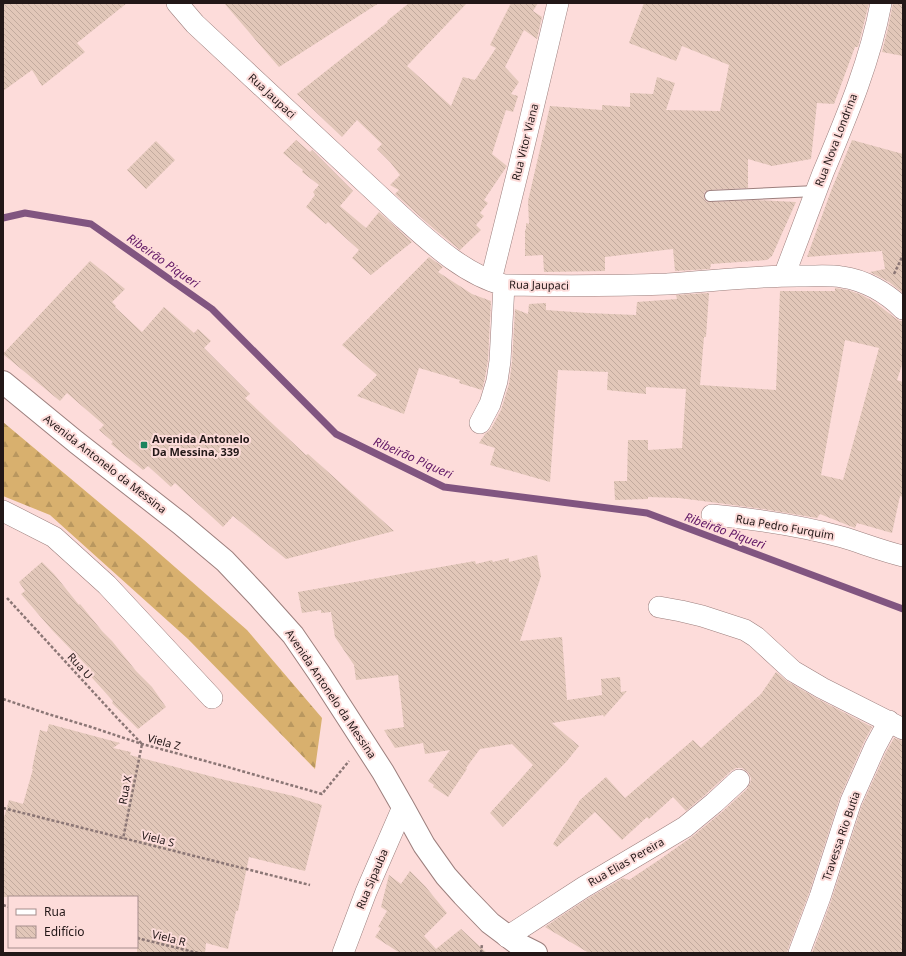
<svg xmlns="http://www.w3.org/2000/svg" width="906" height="956" font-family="'Noto Sans',sans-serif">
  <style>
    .forest { fill: url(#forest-firs) }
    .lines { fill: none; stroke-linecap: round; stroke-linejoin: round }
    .stream { stroke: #815580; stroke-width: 7 }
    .building { fill: url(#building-back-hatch); fill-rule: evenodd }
    .lane-casing { stroke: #9c7f7d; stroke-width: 12 }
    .street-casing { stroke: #9c7f7d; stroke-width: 22 }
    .secondary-casing { stroke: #9c7f7d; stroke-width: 24 }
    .path { stroke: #8b7675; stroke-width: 2.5; stroke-dasharray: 3 2; stroke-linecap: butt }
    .lane { stroke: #fff; stroke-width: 10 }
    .street { stroke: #fff; stroke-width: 21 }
    .secondary { stroke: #fff; stroke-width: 22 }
    .poi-dot { fill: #1c845f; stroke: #fddcda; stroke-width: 1.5 }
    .labels { text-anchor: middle; stroke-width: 4; stroke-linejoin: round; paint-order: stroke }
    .street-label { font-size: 11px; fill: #221717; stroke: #fddcda }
    .poi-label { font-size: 11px; font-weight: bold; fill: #221717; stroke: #fddcda; text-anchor: start }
    .water-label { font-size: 12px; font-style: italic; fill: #601665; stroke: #fddcda }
  </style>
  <defs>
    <pattern id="forest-firs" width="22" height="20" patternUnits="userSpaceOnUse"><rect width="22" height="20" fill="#d8b06e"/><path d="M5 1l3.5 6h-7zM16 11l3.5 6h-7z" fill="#b9975f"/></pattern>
    <pattern id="building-back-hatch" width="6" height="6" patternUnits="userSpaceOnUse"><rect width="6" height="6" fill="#e2c7b9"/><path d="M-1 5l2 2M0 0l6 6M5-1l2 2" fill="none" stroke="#c2aa9e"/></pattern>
  </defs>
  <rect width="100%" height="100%" fill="#fddcda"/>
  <!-- forest -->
  <path class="forest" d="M3 422 144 540 247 630 322 718 315 769 188 639 50 515 3 496Z"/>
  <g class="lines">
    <!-- stream -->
    <path class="stream" d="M3 218 25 213 91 224 212 309 336 434 444 487 647 513 903 609"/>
  </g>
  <!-- building -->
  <path class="building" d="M3 3H127L77 43 85 52 42 86 32 70 3 91Z
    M224 3H379L279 67Z
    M409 3H467L407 66 451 106 463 77 475 80 496 48 490 45 511 3H538L533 11 542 17 537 39 524 30 505 67 519 82 511 94 518 96 513 112 506 110 492 154 507 166 484 200 488 203 480 213 484 216 476 225 481 230 460 250 434 229 395 194 399 190 390 185 400 175 390 162 377 149 382 144 357 120 342 137 297 94 388 22 387 21Z
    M644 3H869L858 47H855L834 104 817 103 811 159 772 166 748 159V188L710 190 706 191 704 193V199L707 202H710L756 200 796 202 772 256 767 260 711 264 710 269 675 271 673 249 605 257V271L544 272 543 255 525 256V230L526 229V223L529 224 528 201 550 106 602 110V105L630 107V93L653 94 657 77 675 83 666 110 720 111 729 65 682 46 676 61 629 43Z
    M893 3H903V56L882 52 888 28Z
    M296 140 310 152 312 150 353 191 340 206 366 228 379 212 412 242 371 275 352 258 359 250 328 222 326 224 306 207 315 195 313 192 319 185 302 172 303 170 283 153Z
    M852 140 903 154V293L889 282 870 272 885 269 882 251 807 257 831 191Z
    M156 141 175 160 146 189 127 170Z
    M429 257 443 267 438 272 472 294 491 301 488 360 485 378 482 390 459 383 460 380 419 368 404 414 357 396 377 375 342 345Z
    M90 261 125 289 112 302 116 306 115 307 142 332 164 307 194 333 198 329 211 341 204 348 250 394 245 398 306 455 308 454 394 531 286 559 233 516 223 527 175 483 171 487 148 466 143 470 111 444 113 442 99 430 104 425 67 393 60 401 3 354Z
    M835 288 848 290 862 295 876 303 895 318 900 321H903V362L897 380 903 382V497L900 496 892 533 857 523 855 528 820 514 817 518 763 509 718 503 679 498 648 497V499L615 500 614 481H627L628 440H648V450L682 448 686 389 646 387V394L607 390 608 372 558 370 550 482 490 465 495 448 479 443 485 434 491 429 501 410 509 384 512 362 515 309 528 314 529 304 546 303V310L587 313 636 315 637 302 677 299 676 295 709 293 706 337H704L700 385 776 390 780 291H835ZM845 340 879 348 843 480 821 475Z
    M537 555 541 576 520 641 562 637 567 700 602 695 601 679 620 677 621 692 627 691 604 717 603 715 552 723 579 746 567 761 503 827 490 813 533 765 512 744 480 749 466 768 467 769 448 797 433 787 434 785 428 781 450 750 425 754 423 743 395 748 384 730 404 727 398 675 356 680 354 665 335 637 331 612 321 613V610L302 613 298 592 475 561 476 564 492 560 493 562 509 558V562Z
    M42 562 54 574 79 605 80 604 102 631 112 641 136 671 152 687 166 707 138 729 112 703 113 701 85 670 88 667 52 630 21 594 25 591 19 582Z
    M776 672 787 681 816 698 872 727 864 742 840 797 809 893 788 949 787 953H589L545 927 558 918 590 897 623 878 629 880 659 860 693 836 722 812 747 789 750 784 751 778 748 772 742 768H736L731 771 706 794 686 811 673 797 649 819 647 817 622 840 595 812 557 847 553 844 580 800 606 777 625 798 693 740 701 748 761 694Z
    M49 724 120 743 113 748 131 752 130 755 221 779 293 796 322 805 305 871 249 857 238 911H236L228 949 206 943 205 953H137V897H3V821L9 800 23 804 33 769H32L40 730 47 732Z
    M894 738 903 741V953H812L831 901 862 805 886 752Z
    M410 871 425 886 447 913 424 936 436 949 461 929 487 953H400L375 937 381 928 378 927 387 911 381 907 389 875 401 884Z"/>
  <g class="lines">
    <!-- lane casing -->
    <g class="lane-casing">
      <path id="lane" d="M710 196 816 191"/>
    </g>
    <!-- street casing -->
    <g class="street-casing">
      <path id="street" d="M177 3 195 24 401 216C431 243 465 275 504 285 559 286 613 286 667 284 714 281 760 275 806 276 818 276 831 275 842 277 865 280 887 293 903 309
        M784 276C797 241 810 207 823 173 846 118 870 62 881 3
        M491 280 518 171 558 3
        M480 423 490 404 497 381 500 361 504 285
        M3 511 54 537 107 585 212 698
        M712 515C756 519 799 525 842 537 862 543 882 551 903 556
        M659 607 681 611 702 616 745 630 756 637 793 671 822 688 903 729
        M507 937 584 887 655 845 685 827 714 803 739 780
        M343 953 366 892 403 807
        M799 953 820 897 851 801 875 747 889 721"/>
    </g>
    <!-- secondary casing -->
    <g class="secondary-casing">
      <path id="secondary" d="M3 382 76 442 181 524 225 561 259 597 293 635 319 673 383 772 403 807 424 845 446 876 463 895 490 923 518 944 536 953"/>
    </g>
    <!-- path -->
    <path class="path" d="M894 274 903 255
      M7 598 119 720 142 744 123 839
      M3 699 48 714 91 727 142 744 224 766 322 794 349 761
      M3 808 310 885
      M3 905 9 907
      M137 938 198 953
      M481 953 482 944"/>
    <!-- lane -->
    <use href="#lane" class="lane"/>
    <!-- street -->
    <use href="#street" class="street"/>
    <!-- secondary -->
    <use href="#secondary" class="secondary"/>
  </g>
  <!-- markers -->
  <rect class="poi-dot" x="140" y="441" width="8" height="8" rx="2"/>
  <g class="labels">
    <!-- street labels -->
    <g class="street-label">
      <text transform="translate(272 96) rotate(43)" y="4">Rua Jaupaci</text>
      <text transform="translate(836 140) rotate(-69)" y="4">Rua Nova Londrina</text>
      <text transform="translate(525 142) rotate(-76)" y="4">Rua Vitor Viana</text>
      <text transform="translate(539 285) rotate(1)" y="4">Rua Jaupaci</text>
      <text transform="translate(105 464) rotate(38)" y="4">Avenida Antonelo da Messina</text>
      <text transform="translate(785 527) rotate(10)" y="4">Rua Pedro Furquim</text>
      <text transform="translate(80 666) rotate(48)" y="4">Rua U</text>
      <text transform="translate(331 694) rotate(56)" y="4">Avenida Antonelo da Messina</text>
      <text transform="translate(164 742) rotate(15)" y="4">Viela Z</text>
      <text transform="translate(125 790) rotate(-79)" y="4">Rua X</text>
      <text transform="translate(841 836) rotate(-71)" y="4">Travessa Rio Butia</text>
      <text transform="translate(158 839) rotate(14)" y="4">Viela S</text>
      <text transform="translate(626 862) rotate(-30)" y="4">Rua Elias Pereira</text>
      <text transform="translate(372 879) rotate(-67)" y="4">Rua Sipauba</text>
      <text transform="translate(169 938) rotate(14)" y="4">Viela R</text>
    </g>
    <!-- poi labels -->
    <g class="poi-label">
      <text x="152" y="443">Avenida Antonelo<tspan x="152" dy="13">Da Messina, 339</tspan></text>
    </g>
    <!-- water labels -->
    <g class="water-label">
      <text transform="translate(163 261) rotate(35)" y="4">Ribeirão Piqueri</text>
      <text transform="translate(413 458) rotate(24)" y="4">Ribeirão Piqueri</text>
      <text transform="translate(725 531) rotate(20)" y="4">Ribeirão Piqueri</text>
    </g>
  </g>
  <!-- border -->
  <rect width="906" height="956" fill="none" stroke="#221717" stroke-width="8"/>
  <!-- legend -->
  <rect x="8" y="896" width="130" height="52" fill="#fddcda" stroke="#a58d8c"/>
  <rect x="16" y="909" width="20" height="6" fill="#ffffff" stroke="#a58d8c"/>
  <text x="44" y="916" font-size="12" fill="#221717">Rua</text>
  <rect x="16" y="926" width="20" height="12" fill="url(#building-back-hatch)" stroke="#a58d8c"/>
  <text x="44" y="936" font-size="12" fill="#221717">Edifício</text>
</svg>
